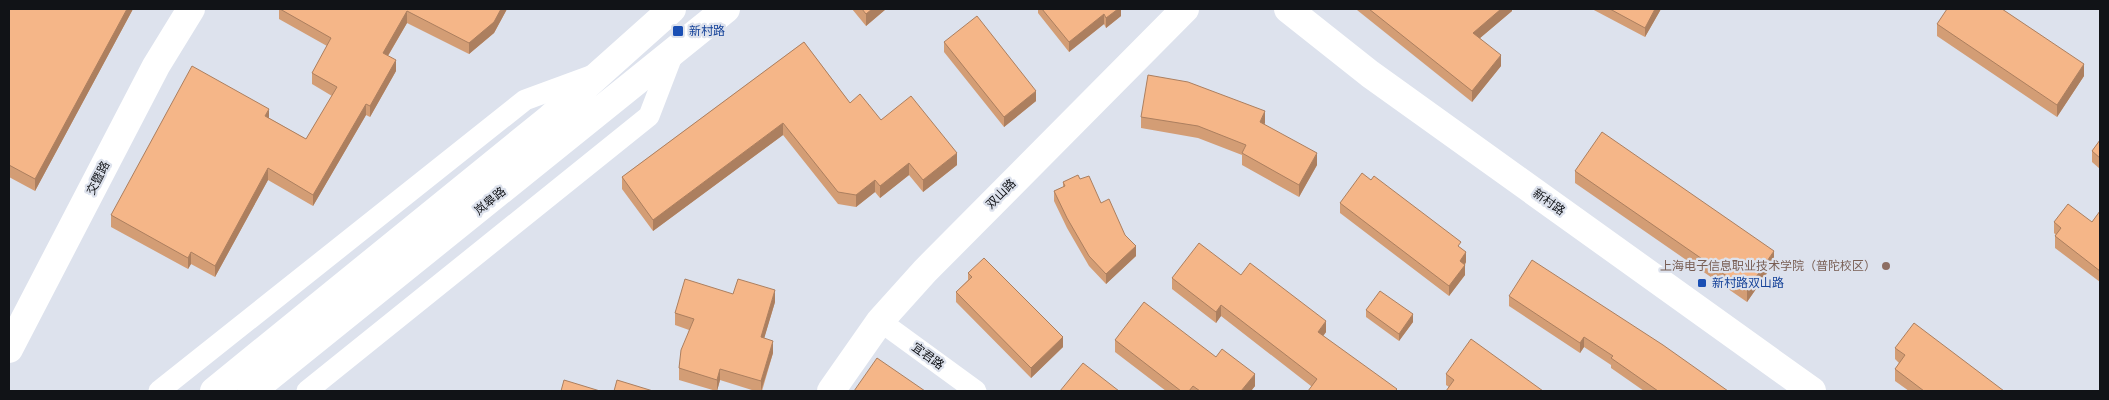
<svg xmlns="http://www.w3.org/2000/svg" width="2109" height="400" font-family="'Noto Sans','Noto Sans SC',sans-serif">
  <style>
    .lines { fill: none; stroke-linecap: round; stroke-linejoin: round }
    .street { stroke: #fff; stroke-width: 21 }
    .secondary { stroke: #fff; stroke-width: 28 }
    .wall { fill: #d39d75 }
    .shaded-wall { fill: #ac7f5f }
    .building { fill: #f5b688; stroke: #ac7f5f }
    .transit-dot { fill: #1a4fb4; stroke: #dde2ed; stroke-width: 2 }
    .education-dot { fill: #8d6e63; stroke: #dde2ed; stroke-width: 2 }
    .labels { text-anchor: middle; stroke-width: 4.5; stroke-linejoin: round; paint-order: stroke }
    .transit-label { font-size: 12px; fill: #164399; stroke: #dde2ed; text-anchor: start }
    .street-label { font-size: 12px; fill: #111317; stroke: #dde2ed }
    .education-label { font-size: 12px; fill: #785e54; stroke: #dde2ed; text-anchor: end }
  </style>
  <rect width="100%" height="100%" fill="#dde2ed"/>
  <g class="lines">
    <!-- street -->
    <path class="street" d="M880 321 976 391
      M159 391 525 100 593 75
      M307 391 649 116 674 51"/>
    <!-- secondary -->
    <path class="secondary" d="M1288 9 1370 74 1812 391
      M9 349 156 66 191 9
      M214 391 550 118 672 9
      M252 391 726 9
      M831 391 880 321 925 271 1185 9"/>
  </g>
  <!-- wall -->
  <path class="wall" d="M9 9H133L35 191 9 177Z
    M279 9H507L494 33 469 54 407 23 388 56 396 71 370 117 366 115 313 206 268 180 215 277 191 264 188 269 111 227V215L269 118 306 139 332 96 312 84V73L327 46 279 19Z
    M852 9H886L866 26Z
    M1038 9H1121V16L1106 28 1104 24 1069 52 1038 13Z
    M1357 9H1512V11L1480 38 1501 66 1472 102 1357 10Z
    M1592 9H1661L1645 37Z
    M1937 24 2084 76 2057 117 1937 36Z
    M804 42 850 103 957 165 923 192 909 175 880 198 875 192 856 207 838 204 783 135 653 231 622 189V177Z
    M944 42 1036 101 1004 127 944 52Z
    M1141 117 1265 123 1264 124 1317 165 1299 197 1242 165V155L1198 138 1141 128Z
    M2100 140V169L2092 162V151Z
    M1575 171 1774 263 1747 302 1575 183Z
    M1080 179 1101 203 1125 235 1136 256 1106 284 1089 266 1067 228 1054 201V191L1063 187V182Z
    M1340 203 1461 248 1466 262 1465 265V275L1449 296 1340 213Z
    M2100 211V282L2055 248V236L2056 235 2054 233V222H2092Z
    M968 273 1063 347 1031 378 956 302V292L968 280Z
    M1241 275 1326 332 1323 336 1397 391 1311 386 1221 316 1216 323 1172 289V278Z
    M733 294 775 302 764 338 773 353 762 391H755L720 380 717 391H716L679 380V368L689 330 675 325V313Z
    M1509 296 1728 391H1644L1611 368V365L1584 347 1580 353 1509 306Z
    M1366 310 1413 322 1399 341 1366 317Z
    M1115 340 1216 357 1255 386 1251 391H1166L1115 352Z
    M1895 348 2004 391H1909L1895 381V369L1899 363 1895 359Z
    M1446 374 1543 391 1449 387 1446 385Z"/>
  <!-- shaded-wall -->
  <path class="shaded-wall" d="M127 9H133L35 191V179Z
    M501 9H507L494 33 469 54V43Z
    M872 9H886L866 26V14Z
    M1118 9H1121V16L1106 28V18Z
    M1501 9H1512V11L1473 44V33Z
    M1655 9H1661L1645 37V28Z
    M407 11V23L383 64V53Z
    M1104 14V24L1069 52V42Z
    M1501 55V66L1472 102V91Z
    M396 60V71L370 117V106Z
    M2084 64V76L2057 117V105Z
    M1036 91V101L1004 127V117Z
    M366 104V115L313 206V195Z
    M269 109V120L265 116Z
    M1265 111V123L1260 133V122Z
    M783 123V135L653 231V220Z
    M957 153V165L923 192V180Z
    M1317 153V165L1299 197V185Z
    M909 163V175L880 198V186Z
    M268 168V180L215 277V266Z
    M875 180V192L856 207V195Z
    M1136 246V256L1106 284V274Z
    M1774 251V263L1747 302V290Z
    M191 252V264L188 269V258Z
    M1466 252V262L1460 271V261Z
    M1465 265V275L1449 296V286Z
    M775 290V302L761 349V337Z
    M1221 305V316L1216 323V312Z
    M1413 314V322L1399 341V334Z
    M1326 321V332L1318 343V332Z
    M1063 337V347L1031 378V368Z
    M1584 337V347L1580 353V343Z
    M773 341V353L761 391V381Z
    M720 369V380L717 391V380Z
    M1255 374V386L1251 391H1241Z"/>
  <!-- building -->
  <path class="building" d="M9 9H127L35 179 9 165Z
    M280 9H501L494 22 469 43 407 11 383 53 396 60 370 106 366 104 313 195 268 168 215 266 191 252 188 258 111 215 192 66 269 109 265 116 306 139 337 87 312 73 331 38Z
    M862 9H872L866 14Z
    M1042 9H1118L1106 18 1104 14 1069 42Z
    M1369 9H1501L1473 33 1501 55 1472 91Z
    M1610 9H1655L1645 28Z
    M1947 9H2002L2084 64 2057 105 1937 24Z
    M977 16 1036 91 1004 117 944 42Z
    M804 42 850 103 860 94 881 120 911 96 957 153 923 180 909 163 880 186 875 180 856 195 838 192 783 123 653 220 622 177Z
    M1148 75 1188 82 1265 111 1260 122 1317 153 1299 185 1242 153 1246 145 1198 126 1141 117Z
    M1602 132 1774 251 1747 290 1575 171Z
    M2100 140V158L2092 151Z
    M1362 173 1371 180 1374 176 1461 242 1458 246 1466 252 1460 261 1465 265 1449 286 1340 203Z
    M1078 175 1080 179 1089 176 1101 203 1109 199 1125 235 1136 246 1106 274 1089 256 1067 218 1054 191 1065 186 1063 182Z
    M2068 204 2092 222 2100 211V271L2055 236 2061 228 2054 222Z
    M1199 243 1241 275 1250 263 1326 321 1318 332 1397 389 1395 391H1308L1317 379 1221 305 1216 312 1172 278Z
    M984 258 1063 337 1031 368 956 292 972 277 968 273Z
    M1532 260 1663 345 1728 391H1658L1611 358 1613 356 1584 337 1580 343 1509 296Z
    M685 279 733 294 738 279 775 290 761 337 773 341 761 381 720 369 717 380 679 368 681 350 694 319 675 313Z
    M1380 291 1413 314 1399 334 1366 310Z
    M1144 302 1216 357 1222 349 1255 374 1241 391H1200L1193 386 1189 391H1181L1115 340Z
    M1914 323 2004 391H1924L1895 369 1905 355 1895 348Z
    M1471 339 1543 391H1446L1454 380 1446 374Z
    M877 358 925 391H854Z
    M1083 363 1119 391H1060Z
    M564 380 600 391H561Z
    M617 380 653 391H614Z"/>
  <!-- markers -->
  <g class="transit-dot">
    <rect x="672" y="25" width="12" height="12" rx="2.5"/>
    <rect x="1697" y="278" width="10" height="10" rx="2.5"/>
  </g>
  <circle class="education-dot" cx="1886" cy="266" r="5"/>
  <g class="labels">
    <!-- transit labels -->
    <g class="transit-label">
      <text x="689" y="35">新村路</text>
      <text x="1712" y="287">新村路双山路</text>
    </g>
    <!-- street labels -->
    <g class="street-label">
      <text transform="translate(98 178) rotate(-63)" y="4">交暨路</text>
      <text transform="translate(1001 194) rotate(-45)" y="4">双山路</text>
      <text transform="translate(490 201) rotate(-39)" y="4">岚皋路</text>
      <text transform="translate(1549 202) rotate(35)" y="4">新村路</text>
      <text transform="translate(928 356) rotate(36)" y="4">宜君路</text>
    </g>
    <!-- education labels -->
    <g class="education-label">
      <text x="1876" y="270">上海电子信息职业技术学院（普陀校区）</text>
    </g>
  </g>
  <!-- border -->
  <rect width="2109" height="400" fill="none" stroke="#111317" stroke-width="20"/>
</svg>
